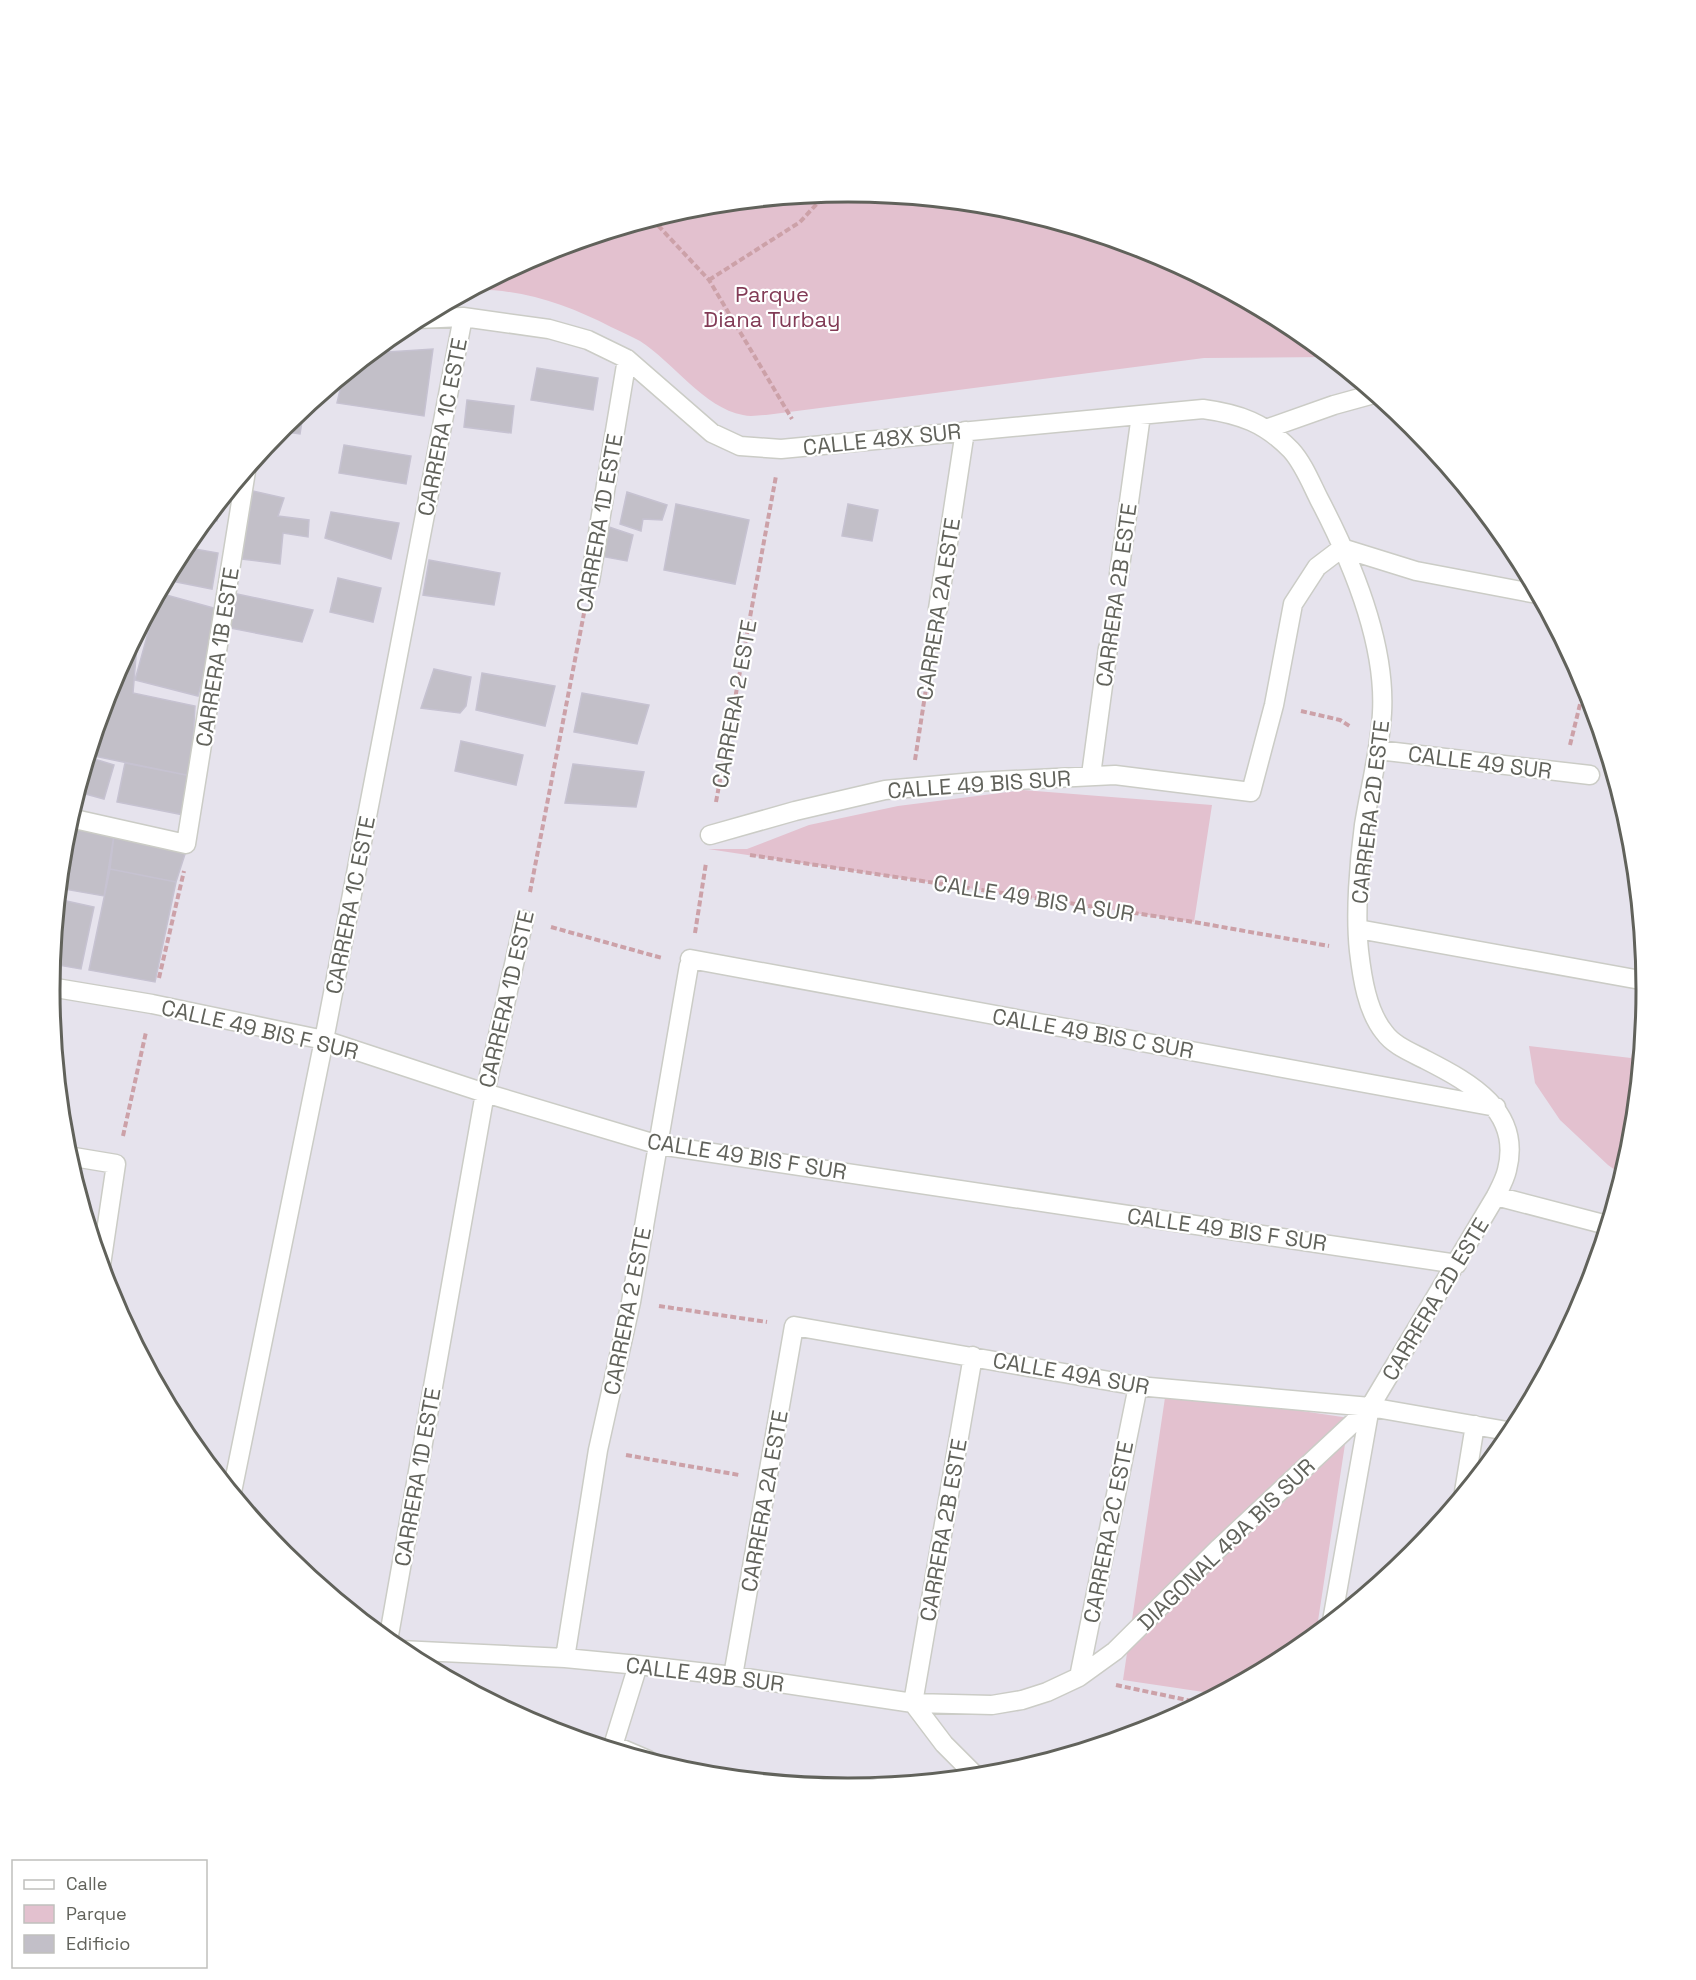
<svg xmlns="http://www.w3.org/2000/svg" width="1696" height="1980" font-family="'Space Grotesk',sans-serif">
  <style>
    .green { fill: #e3c1cf }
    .building { fill: #c2bfc8; stroke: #c6c2d1; stroke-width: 1.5 }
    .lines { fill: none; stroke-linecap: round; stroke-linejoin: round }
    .minor-casing { stroke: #cbccc6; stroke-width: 21 }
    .path { stroke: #cca1a8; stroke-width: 4; stroke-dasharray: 6 3; stroke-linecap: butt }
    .minor { stroke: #fff; stroke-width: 18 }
    .labels { text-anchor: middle; stroke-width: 4.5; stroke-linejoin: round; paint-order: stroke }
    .park-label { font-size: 22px; fill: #823b56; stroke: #fff }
    .street-label { font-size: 22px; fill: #61625b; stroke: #fff }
    .rim { fill: none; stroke: #61625b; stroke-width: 3 }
  </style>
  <rect width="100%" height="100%" fill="#e6e3ed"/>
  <!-- green -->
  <path class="green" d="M848 192 1004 207 1154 252 1292 326 1330 357 1204 358 766 415C759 415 751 417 743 415 704 408 673 362 640 341 631 336 621 332 611 327 568 305 521 288 471 290L543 252 693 207Z
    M1023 790 1212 805 1194 922 708 849H747L809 825 898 806Z
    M1646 986 1631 1146 1622 1175 1608 1165 1560 1120 1535 1083 1529 1046 1631 1058Z
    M1166 1391 1349 1418 1316 1634 1291 1654 1217 1694 1123 1680Z"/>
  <!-- building -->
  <path class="building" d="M433 349 424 416 337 403 343 377 372 353Z
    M537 368 598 378 593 410 531 400Z
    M467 400 514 406 511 433 464 427Z
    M304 409 300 434 279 431 284 425Z
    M344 445 411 456 406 484 339 473Z
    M253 491 284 498 278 516 309 520 308 537 283 533 280 564 242 559Z
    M627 492 667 505 662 520 643 519 641 531 620 524Z
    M220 502 217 521 206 520Z
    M676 504 749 520 735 584 664 570Z
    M848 504 878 510 872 541 842 536Z
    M331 512 399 523 391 559 325 538Z
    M609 527 633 535 627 561 600 556Z
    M184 547 218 553 212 589 166 580Z
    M429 560 500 573 494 605 423 595Z
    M338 578 381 588 373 622 330 612Z
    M159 593 221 610 198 696 135 680Z
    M237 594 313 610 302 642 230 628Z
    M138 632 133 693 195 706 191 776 89 755 110 684Z
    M434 669 471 677 466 706 460 713 421 708Z
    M482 673 555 686 545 726 476 710Z
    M582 693 649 705 637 744 574 732Z
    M461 741 523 755 516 785 455 771Z
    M88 757 114 765 104 799 78 792Z
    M125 763 191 776 184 815 117 802Z
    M573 764 644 772 636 807 565 803Z
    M74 828 114 835 104 896 64 889Z
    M114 835 186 851 176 882 110 869Z
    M110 869 176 882 155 982 89 970Z
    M62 900 94 907 81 969 52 964 55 931Z"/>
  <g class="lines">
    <!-- minor casing -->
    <g class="minor-casing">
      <path id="minor" d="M1266 429 1334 405 1374 394
        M1119 574 1141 415
        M590 581 627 359
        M938 609 965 431
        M1378 750 1590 775
        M1091 775 1108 648
        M70 818 186 844 246 471
        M710 835 795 811 885 790 974 782 1115 775 1251 792 1274 705 1293 604 1317 567 1342 548 1416 571 1537 594
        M1358 929 1646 981
        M690 959 1496 1107
        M50 987 152 1004 324 1040 485 1093 659 1145 1457 1264
        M68 1156 116 1164 101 1265
        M1496 1196 1607 1225
        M232 1492 324 1040 463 317
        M1464 1492 1475 1425
        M1332 1621 1370 1407
        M388 1641 485 1093 524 920
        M400 1650 565 1658 638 1665 733 1676 913 1703 992 1705 1022 1700 1047 1692 1079 1677 1115 1651 1219 1548 1370 1407 1496 1196C1500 1188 1505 1179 1507 1170 1522 1111 1471 1083 1426 1060 1411 1052 1394 1046 1384 1032 1367 1011 1362 977 1359 951 1355 914 1359 862 1364 825 1370 787 1380 751 1382 713 1386 643 1351 560 1319 499 1311 483 1303 463 1291 450 1265 423 1240 414 1203 409L781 449 740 446 712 433 627 359 588 340 549 329 463 317 417 319
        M565 1658 598 1450 631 1302 689 965
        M733 1676 794 1326 1138 1386 1370 1407 1513 1432
        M1079 1677 1138 1386
        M913 1703 973 1356
        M913 1703 944 1744 976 1776
        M613 1745 648 1760
        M612 1749 638 1665"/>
    </g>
    <!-- path -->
    <path class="path" d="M652 219 709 280 792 419
      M709 280 800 222 826 194
      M1112 621 1115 602
      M1301 711 1340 720 1351 727
      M1570 745 1585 684
      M915 760 934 637
      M716 802 776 476
      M750 855 1194 922 1329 946
      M530 892 585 608
      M551 927 662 958
      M695 933 706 863
      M159 978 184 871
      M123 1136 146 1032
      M659 1306 767 1322
      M626 1455 739 1475
      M1116 1685 1201 1703"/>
    <!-- minor -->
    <use href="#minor" class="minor"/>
  </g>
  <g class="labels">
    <!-- park labels -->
    <g class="park-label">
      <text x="772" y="302">Parque<tspan x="772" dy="25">Diana Turbay</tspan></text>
    </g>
    <!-- street labels -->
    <g class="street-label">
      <text transform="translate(442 427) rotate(-79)" y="8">CARRERA 1C ESTE</text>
      <text transform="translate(882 439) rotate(-6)" y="8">CALLE 48X SUR</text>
      <text transform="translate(599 523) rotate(-80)" y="8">CARRERA 1D ESTE</text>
      <text transform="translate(1116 595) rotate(-82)" y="8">CARRERA 2B ESTE</text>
      <text transform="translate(938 609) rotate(-81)" y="8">CARRERA 2A ESTE</text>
      <text transform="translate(217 657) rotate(-81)" y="8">CARRERA 1B ESTE</text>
      <text transform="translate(734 704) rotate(-80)" y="8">CARRERA 2 ESTE</text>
      <text transform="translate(1480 762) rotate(7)" y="8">CALLE 49 SUR</text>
      <text transform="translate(979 784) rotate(-4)" y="8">CALLE 49 BIS SUR</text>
      <text transform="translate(1370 812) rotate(-83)" y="8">CARRERA 2D ESTE</text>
      <text transform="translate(1034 898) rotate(9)" y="8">CALLE 49 BIS A SUR</text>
      <text transform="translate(350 905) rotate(-79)" y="8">CARRERA 1C ESTE</text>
      <text transform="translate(506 999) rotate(-77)" y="8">CARRERA 1D ESTE</text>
      <text transform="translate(260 1029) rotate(13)" y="8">CALLE 49 BIS F SUR</text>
      <text transform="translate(1093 1033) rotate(10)" y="8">CALLE 49 BIS C SUR</text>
      <text transform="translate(747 1156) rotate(9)" y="8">CALLE 49 BIS F SUR</text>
      <text transform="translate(1227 1229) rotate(8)" y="8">CALLE 49 BIS F SUR</text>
      <text transform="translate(1435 1299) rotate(-59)" y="8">CARRERA 2D ESTE</text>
      <text transform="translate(627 1311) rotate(-79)" y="8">CARRERA 2 ESTE</text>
      <text transform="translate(1071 1373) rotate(10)" y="8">CALLE 49A SUR</text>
      <text transform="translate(417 1477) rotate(-80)" y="8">CARRERA 1D ESTE</text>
      <text transform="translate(764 1501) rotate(-80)" y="8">CARRERA 2A ESTE</text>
      <text transform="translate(943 1530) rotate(-80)" y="8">CARRERA 2B ESTE</text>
      <text transform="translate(1108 1532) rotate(-79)" y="8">CARRERA 2C ESTE</text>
      <text transform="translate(1226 1544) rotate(-44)" y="8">DIAGONAL 49A BIS SUR</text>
      <text transform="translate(705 1674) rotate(7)" y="8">CALLE 49B SUR</text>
    </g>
  </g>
  <!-- crop -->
  <path d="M0 0H1696V1980H0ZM60 990a788 788 0 1 1 1576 0a788 788 0 1 1-1576 0Z" fill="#fff" fill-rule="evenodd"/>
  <path class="rim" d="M60 990a788 788 0 1 1 1576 0a788 788 0 1 1-1576 0Z"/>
  <!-- legend -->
  <rect x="12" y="1860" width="195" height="108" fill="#ffffff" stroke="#c0c0bd" stroke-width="1.5"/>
  <rect x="24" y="1880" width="30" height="9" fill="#ffffff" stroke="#c0c0bd" stroke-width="1.5"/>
  <text x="66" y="1890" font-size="18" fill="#61625b">Calle</text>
  <rect x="24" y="1905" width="30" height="18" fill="#e3c1cf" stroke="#c0c0bd" stroke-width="1.5"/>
  <text x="66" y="1920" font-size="18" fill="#61625b">Parque</text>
  <rect x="24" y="1935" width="30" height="18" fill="#c2bfc8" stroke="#c0c0bd" stroke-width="1.5"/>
  <text x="66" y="1950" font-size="18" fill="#61625b">Edificio</text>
</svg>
